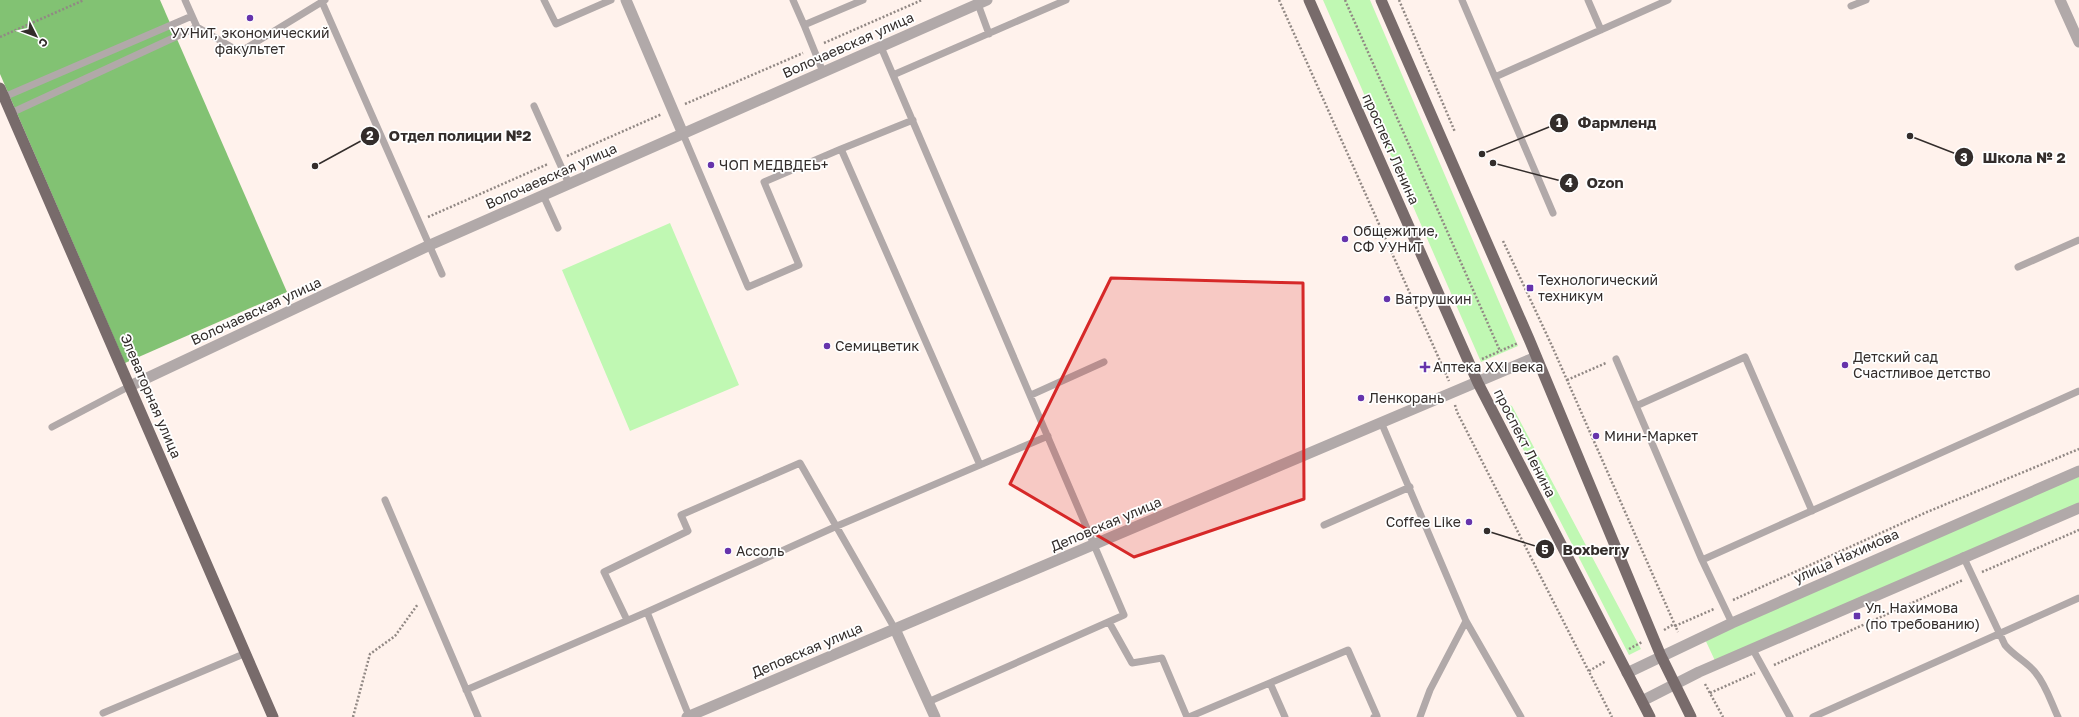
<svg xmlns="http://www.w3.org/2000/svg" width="2079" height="717" font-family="'Golos Text',sans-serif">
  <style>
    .green { fill: #c0f8b3 }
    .forest { fill: #82c273 }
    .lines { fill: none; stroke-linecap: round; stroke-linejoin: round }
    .path { stroke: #918884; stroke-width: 2.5; stroke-dasharray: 2 2; stroke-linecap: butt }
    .service { stroke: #b1a9a9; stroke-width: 7 }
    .minor { stroke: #b1a9a9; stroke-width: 11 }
    .tertiary { stroke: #b1a9a9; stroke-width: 11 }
    .primary { stroke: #786b6b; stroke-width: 11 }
    .marked { fill: #d62828; fill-opacity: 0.2; stroke: #d62828; stroke-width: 3; stroke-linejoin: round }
    .poi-dot { fill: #6634ac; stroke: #fff; stroke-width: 1.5 }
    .labels { text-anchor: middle; stroke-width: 3.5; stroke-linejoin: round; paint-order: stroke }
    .poi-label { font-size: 14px; fill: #332d2b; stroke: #fff; text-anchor: start }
    .street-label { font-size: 14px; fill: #332d2b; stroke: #fff }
    .leader { fill: none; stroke: #332d2b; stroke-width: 1.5 }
    .callout-dot { fill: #332d2b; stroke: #fff; stroke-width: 1.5 }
    .mark-label { font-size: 12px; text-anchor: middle; font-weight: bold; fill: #fff }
    .callout-label { font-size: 15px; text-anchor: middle; font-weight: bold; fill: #332d2b; stroke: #fff; stroke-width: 3.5; stroke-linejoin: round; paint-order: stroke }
  </style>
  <rect width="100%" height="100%" fill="#fff2ec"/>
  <!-- green -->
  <path class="green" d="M1323 0H1370L1518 346 1481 362Z
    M670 223 739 385 630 431 562 270Z
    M1507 404 1512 406 1641 649 1629 655 1503 410Z
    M2079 474V505L1717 665 1703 635Z"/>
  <!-- forest -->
  <path class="forest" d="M0 0H160L287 292 125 363 0 74Z"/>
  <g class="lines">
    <!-- path -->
    <path class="path" d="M1279 0 1449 381
      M1345 0 1500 351
      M1399 0 1455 132
      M0 37 84 0
      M824 43 922 0
      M685 104 803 53
      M567 156 662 114
      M428 217 548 164
      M1503 241 1552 346 1678 632
      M1482 359 1518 343
      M1445 368 1456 363
      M1567 380 1606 363
      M1455 405 1457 412 1612 717
      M1982 572 2079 530
      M1733 600 1927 512 2079 449
      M1675 626 1714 609
      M1664 630 1674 624
      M1629 649 1642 642
      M1774 665 1963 580
      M1589 671 1606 661
      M1705 684 1723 717
      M1710 693 1755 673
      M353 717 370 654 395 636 418 604"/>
    <!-- service -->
    <path class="service" d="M185 0 197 27 240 52 325 0
      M544 0 556 24 611 0
      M793 0 804 25 863 0
      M1462 0 1553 213
      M1588 0 1601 30
      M322 2 442 274
      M978 4 989 34
      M1851 6 1866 0
      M804 25 823 72
      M881 47 1124 615 928 702
      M893 75 1066 0
      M1495 77 1668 0
      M4 97 192 16
      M534 106 569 184
      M11 113 197 27
      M913 120 841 149 980 465
      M683 134 748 287 799 265 764 182 841 149
      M543 195 558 228
      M2018 267 2079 240
      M1616 359 1702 560 1732 623
      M1031 395 1104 362
      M1636 406 1745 357 1812 511
      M1381 422 1466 621 1521 717
      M52 427 130 386
      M385 500 478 717
      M1324 525 1410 487
      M1963 556 2005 645C2014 656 2027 662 2035 672 2046 685 2051 702 2058 717
      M1702 560 2079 391
      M647 612 837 526 1048 436
      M627 620 604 572 688 531 681 515 800 463 895 629
      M1109 622 1132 663 1162 658 1187 717
      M1752 648 1790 717
      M1270 683 1285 717
      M466 690 647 612 689 716
      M103 713 246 653
      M1189 717 1348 650 1377 716 1374 717
      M1420 717 1430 690 1466 621
      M1813 717 2079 598"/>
    <!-- minor -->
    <path class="minor" d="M626 0 683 134
      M2060 0 2079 42
      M895 629 935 717
      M687 717 1536 357"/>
    <!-- tertiary -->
    <path class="tertiary" d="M130 386 430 245 987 0
      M1627 673 1732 623 2079 471
      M1642 701 1699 672 2079 508"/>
    <!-- primary -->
    <path class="primary" d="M1309 0 1478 383 1650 717
      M1381 0 1529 339 1661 656 1691 717
      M0 88 273 717"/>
  </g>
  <!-- marked area -->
  <path class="marked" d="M1111 278 1303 283 1304 499 1134 557 1010 484Z"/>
  <!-- markers -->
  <g class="poi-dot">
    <circle cx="250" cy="18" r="4"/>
    <circle cx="711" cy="165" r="4"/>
    <circle cx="1345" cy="239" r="4"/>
    <rect x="1526" y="284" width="8" height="8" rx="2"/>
    <circle cx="1387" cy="299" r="4"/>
    <circle cx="827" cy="346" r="4"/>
    <circle cx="1845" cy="365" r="4"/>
    <path d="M1423 361h4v4h4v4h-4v4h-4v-4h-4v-4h4z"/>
    <circle cx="1361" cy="398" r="4"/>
    <circle cx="1596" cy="436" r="4"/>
    <circle cx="1469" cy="522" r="4"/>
    <circle cx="728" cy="551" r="4"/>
    <rect x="1853" y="612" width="8" height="8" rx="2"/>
  </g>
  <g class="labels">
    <!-- poi labels -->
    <g class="poi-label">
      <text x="250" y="38" text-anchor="middle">УУНиТ, экономический<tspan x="250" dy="16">факультет</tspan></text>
      <text x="719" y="170">ЧОП МЕДВДЕЬ+</text>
      <text x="1353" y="236">Общежитие,<tspan x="1353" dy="16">СФ УУНиТ</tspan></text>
      <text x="1538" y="285">Технологический<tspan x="1538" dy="16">техникум</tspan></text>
      <text x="1395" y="304">Ватрушкин</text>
      <text x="835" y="351">Семицветик</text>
      <text x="1853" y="362">Детский сад<tspan x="1853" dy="16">Счастливое детство</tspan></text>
      <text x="1433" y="372">Аптека ХХI века</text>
      <text x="1369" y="403">Ленкорань</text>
      <text x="1604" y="441">Мини-Маркет</text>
      <text x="1461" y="527" text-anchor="end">Coffee Like</text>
      <text x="736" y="556">Ассоль</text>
      <text x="1865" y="613">Ул. Нахимова<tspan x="1865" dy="16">(по требованию)</tspan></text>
    </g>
    <!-- street labels -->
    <g class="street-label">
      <text transform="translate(848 45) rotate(-24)" y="5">Волочаевская улица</text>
      <text transform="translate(1391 149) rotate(66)" y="5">проспект Ленина</text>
      <text transform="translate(551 176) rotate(-24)" y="5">Волочаевская улица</text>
      <text transform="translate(256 311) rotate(-25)" y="5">Волочаевская улица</text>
      <text transform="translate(151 396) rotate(67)" y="5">Элеваторная улица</text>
      <text transform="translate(1525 443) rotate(63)" y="5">проспект Ленина</text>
      <text transform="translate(1106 524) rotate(-23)" y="5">Деповская улица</text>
      <text transform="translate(1846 556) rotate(-24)" y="5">улица Нахимова</text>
      <text transform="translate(807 650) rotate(-23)" y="5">Деповская улица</text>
    </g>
  </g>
  <!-- callouts -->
  <path class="leader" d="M1482 154L1559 123M315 166L370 136M1910 136L1964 157M1493 163L1569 183M1487 531L1545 549"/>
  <g class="callout-dot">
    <circle cx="1482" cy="154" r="4"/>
    <circle cx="315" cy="166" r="4"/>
    <circle cx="1910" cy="136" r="4"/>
    <circle cx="1493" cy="163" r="4"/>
    <circle cx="1487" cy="531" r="4"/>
    <circle cx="1559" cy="123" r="10"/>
    <circle cx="370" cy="136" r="10"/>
    <circle cx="1964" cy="157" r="10"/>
    <circle cx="1569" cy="183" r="10"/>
    <circle cx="1545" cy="549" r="10"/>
  </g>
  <g class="mark-label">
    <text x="1559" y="127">1</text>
    <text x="370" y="140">2</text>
    <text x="1964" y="162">3</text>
    <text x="1569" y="187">4</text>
    <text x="1545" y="554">5</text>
  </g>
  <g class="callout-label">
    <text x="1617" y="128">Фармленд</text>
    <text x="460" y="141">Отдел полиции №2</text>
    <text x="2024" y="163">Школа № 2</text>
    <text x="1605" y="188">Ozon</text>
    <text x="1596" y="555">Boxberry</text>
  </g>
  <!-- north arrow -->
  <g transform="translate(36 36) rotate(132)" stroke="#ffffff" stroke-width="3" paint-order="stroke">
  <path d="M0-3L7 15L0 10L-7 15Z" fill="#332d2b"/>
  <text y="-6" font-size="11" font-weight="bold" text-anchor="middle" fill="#332d2b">С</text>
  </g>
</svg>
